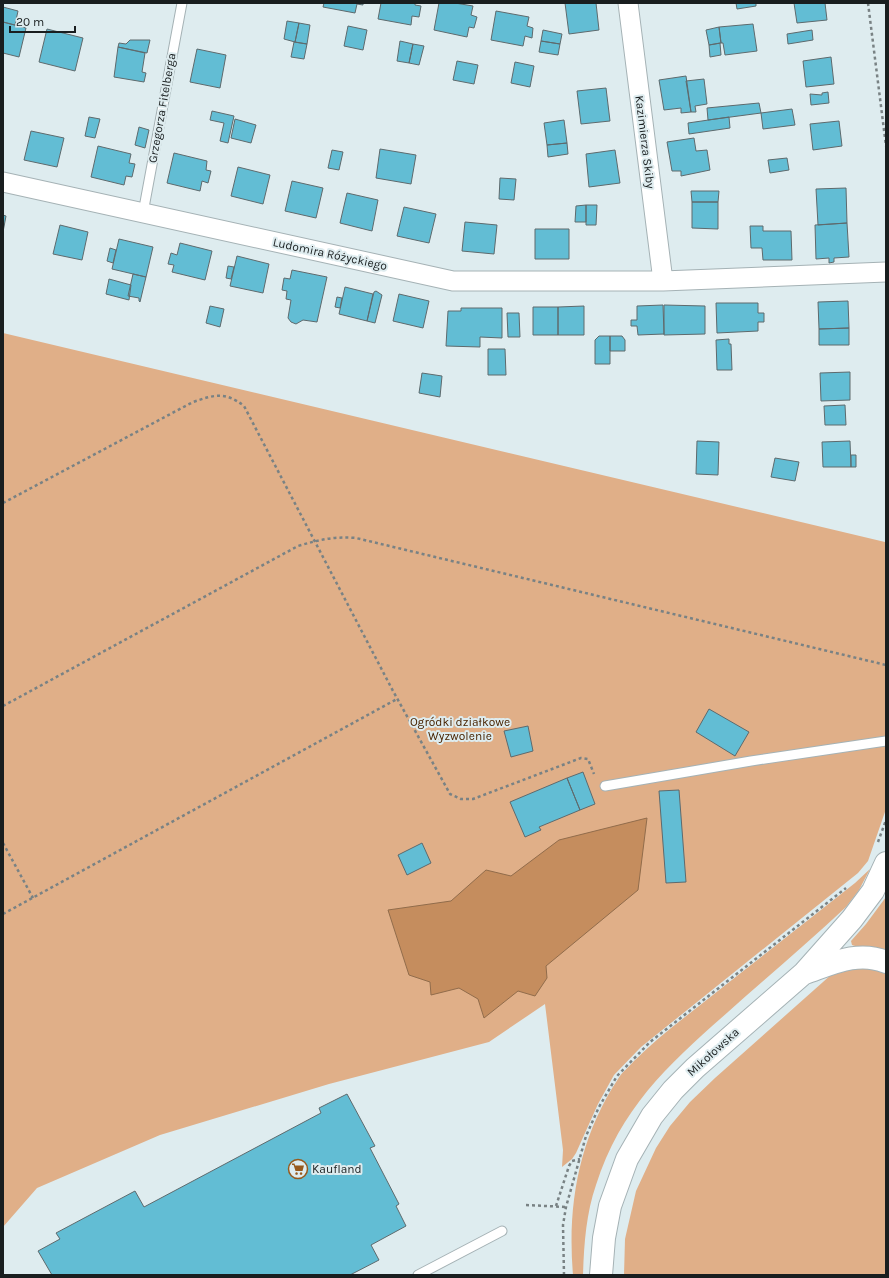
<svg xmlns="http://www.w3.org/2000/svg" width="889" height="1278" font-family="Karla,sans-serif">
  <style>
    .green { fill: #e0af88 }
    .water { fill: #c58d5e; stroke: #916c4b }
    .building { fill: #62bdd4; stroke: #5e6a6d }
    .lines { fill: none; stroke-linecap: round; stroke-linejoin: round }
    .service-casing { stroke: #a5b2b5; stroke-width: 11 }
    .minor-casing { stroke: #a5b2b5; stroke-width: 21 }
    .secondary-casing { stroke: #a5b2b5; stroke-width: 24 }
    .path { stroke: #798284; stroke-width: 2.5; stroke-dasharray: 3 3; stroke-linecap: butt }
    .service { stroke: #fff; stroke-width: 9 }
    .minor { stroke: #fff; stroke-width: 19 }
    .secondary { stroke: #fff; stroke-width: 22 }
    .labels { text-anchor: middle; stroke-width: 4; stroke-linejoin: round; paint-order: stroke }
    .street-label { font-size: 12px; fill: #191e1f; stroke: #deecef }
    .park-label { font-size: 12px; fill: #482300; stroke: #deecef }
    .poi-label { font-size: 12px; fill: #191e1f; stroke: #deecef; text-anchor: start }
  </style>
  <rect width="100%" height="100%" fill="#deecef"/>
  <!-- green -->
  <path class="green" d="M3 333 885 542 886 809 868 861 858 873 641 1047 614 1075 598 1104 576 1153 572 1159 562 1167 563 1150 545 1004 489 1042 329 1084 160 1135 37 1188 3 1227Z
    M870 869 859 890 846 907C808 943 767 977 728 1012 669 1064 621 1107 596 1185 586 1214 584 1245 583 1275H573C567 1205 579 1138 618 1079 622 1072 629 1067 634 1061 654 1041 676 1024 699 1006 751 965 803 924 855 883Z
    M886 897V950C879 948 855 947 852 945L851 941 866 924Z
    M863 966 886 972V1275H624L625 1239 636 1191 656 1148 670 1126 690 1102 715 1078 832 974Z"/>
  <!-- water -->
  <path class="water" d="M647 818 638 890 546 966 547 978 535 996 518 991 484 1018 478 999 459 988 431 995 430 982 409 975 388 910 451 901 486 870 511 876 559 840Z"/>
  <!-- building -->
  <path class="building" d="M324 3H363V5L357 4 355 13 323 7Z
    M381 3H415V5L421 6 419 17 412 16 411 25 378 19Z
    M439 3H455L473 6 471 15 477 17 474 28 469 27 467 37 434 30Z
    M565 3H596L599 30 569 34Z
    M736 3H756V6L737 9Z
    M794 3H825L827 20 797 23Z
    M3 7 18 11 15 25 3 22Z
    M496 11 529 17 527 26 533 28 532 38 525 36 523 46 491 40Z
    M287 21 299 23 295 42 284 39Z
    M3 22 26 28 19 57 3 53Z
    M299 23 310 25 307 44 295 42Z
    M753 24 757 51 725 55 723 43H721L719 27Z
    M348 26 367 30 363 50 344 46Z
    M719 27 721 43 709 45 706 30Z
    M47 29 83 38 75 71 39 62Z
    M543 30 562 34 560 44 541 41Z
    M812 30 813 40 788 44 787 34Z
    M130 40H150L147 53 118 47 119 43 126 44Z
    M400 41 413 44 409 63 397 61Z
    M541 41 560 44 558 55 539 52Z
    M294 42 307 44 304 59 291 57Z
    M720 43 721 55 710 57 709 45Z
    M413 44 424 46 419 65 409 63Z
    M118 47 145 53 142 72 146 73 144 82 114 77Z
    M197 49 226 55 220 88 190 82Z
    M831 57 834 84 806 87 803 61Z
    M457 61 478 65 474 84 453 80Z
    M515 62 534 66 530 87 511 83Z
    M686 76 691 112 681 113V108L664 110 659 80Z
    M704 79 707 104 695 106 696 112H691L686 81Z
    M606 88 610 121 581 124 577 91Z
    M828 92 829 103 811 105 810 94 822 95V93Z
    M759 103 761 113 708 120 707 108Z
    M792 109 795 125 763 129 761 113Z
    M212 111 234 116 228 143 220 141 224 123 210 120Z
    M89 117 100 119 95 138 85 136Z
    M729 117 730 128 689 134 688 123Z
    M235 119 256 125 251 143 231 138Z
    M564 120 567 143 547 145 544 123Z
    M839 121 842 146 813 150 810 124Z
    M139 127 149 130 145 148 135 145Z
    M31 131 64 138 57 167 24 160Z
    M694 138 696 151 707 150 710 170 681 176V171H672L667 142Z
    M567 143 568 154 548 157 547 145Z
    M98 146 131 154 129 163 135 164 132 177 126 176 124 185 91 177Z
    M380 149 416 155 411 184 376 178Z
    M332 150 343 152 339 170 328 168Z
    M615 150 620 183 589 187 586 154Z
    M174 153 207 161 206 170 211 171 208 183 202 181 200 191 167 183Z
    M787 158 789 170 770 173 768 160Z
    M238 167 270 175 263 204 231 196Z
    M500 178 516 179 514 200 499 199Z
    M292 181 323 188 316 218 285 211Z
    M846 188 847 223 818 225 816 189Z
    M691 191H719L718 202H692Z
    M347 193 378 200 372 231 340 223Z
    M692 202H718V229L692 228Z
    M586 205V222H575L576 206Z
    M586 205H597L596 225H586Z
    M404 207 436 214 429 243 397 236Z
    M3 215 6 216 3 232Z
    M465 222 497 225 494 254 462 251Z
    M847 223 849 257 834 258V262L829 263V258L816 259 815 225Z
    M60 225 88 232 82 260 53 254Z
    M750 226H763V231H791L792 260H763L762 248H751Z
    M535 229H569V259H535Z
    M119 239 153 247 146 277 112 269Z
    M180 243 212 251 205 280 172 272 174 265 168 264 171 253 177 255Z
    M110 248 116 250 113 263 107 261Z
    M237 256 269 264 263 293 230 286Z
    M228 266 234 267 231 279 226 278Z
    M292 270 327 277 317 322 303 320 296 324 291 322 288 318 291 300 286 299 287 291 282 290 284 278 290 279Z
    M133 274 146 277 140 302 139 301V298L128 296Z
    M109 279 131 285 129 300 106 294Z
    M345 287 373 294 367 321 339 314Z
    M376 291 382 295 375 323 367 321 374 292Z
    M399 294 429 301 423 328 393 321Z
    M337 297 342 298 340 308 335 307Z
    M848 301 849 328 819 329 818 302Z
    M716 303H758V313H764V322H758V331L717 333Z
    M663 305 664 334 638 335 637 326H631V320H637V306Z
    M664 305 705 306V334L664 335Z
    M210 306 224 309 220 327 206 323Z
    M584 306V335H558V307Z
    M533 307H558V335H533Z
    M461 308H502V338L480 337V347L446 346 448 311H461Z
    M507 313H519L520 337H508Z
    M849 328V345H819V329Z
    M599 336H610V364H595V340Z
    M610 336H622L625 340V351H610Z
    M729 339V344H731L732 370H717L716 340Z
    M488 349H505L506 375H488Z
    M850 372V400L821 401 820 373Z
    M422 373 442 376 440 397 419 393Z
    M845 405 846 425H825L824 406Z
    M697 441 719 442 718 475 696 474Z
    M850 441 851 467H823L822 442Z
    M851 455H856V467H851Z
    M775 458 799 462 795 481 771 477Z
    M709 709 749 732 735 756 696 732Z
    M528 726 533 751 511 757 504 731Z
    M583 772 595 804 580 810 567 778Z
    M567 778 580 810 539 827 541 830 525 837 510 802Z
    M679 790 686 882 666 883 659 791Z
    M422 843 431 863 407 875 398 855Z
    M347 1094 375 1146 370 1148 399 1204 396 1206 406 1226 371 1245 379 1260 350 1275H52L38 1251 60 1239 56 1233 135 1191 144 1207 321 1113 319 1108Z"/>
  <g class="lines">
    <!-- service casing -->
    <g class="service-casing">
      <path id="service" d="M143 213 182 3
        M605 786 751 761 886 741
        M418 1275 502 1231"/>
    </g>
    <!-- minor casing -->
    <g class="minor-casing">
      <path id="minor" d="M628 3 663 281
        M3 182 453 281H663L886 272"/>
    </g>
    <!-- secondary casing -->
    <g class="secondary-casing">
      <path id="secondary" d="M805 973C831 964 858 950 886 962
        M601 1275 604 1238 610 1206 627 1159 652 1116 673 1090 695 1068 804 973 852 919 873 891 886 863"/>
    </g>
    <!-- path -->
    <path class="path" d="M868 3 886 146
      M3 503 193 402C214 395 225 391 244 406L393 691 450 794 461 799H473L581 758 588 759 594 774
      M3 706 298 546C318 540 335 536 356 538L886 665
      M878 842 886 820
      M3 843 33 898
      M3 914 397 699
      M526 1205 566 1207
      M556 1206 569 1166 572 1161 580 1159
      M564 1275 563 1225 566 1207 586 1136 599 1107 617 1076 650 1042 846 888"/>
    <!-- service -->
    <use href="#service" class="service"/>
    <!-- minor -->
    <use href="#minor" class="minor"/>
    <!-- secondary -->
    <use href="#secondary" class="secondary"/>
  </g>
  <!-- icons -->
  <defs>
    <g id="supermarket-ring" transform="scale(1)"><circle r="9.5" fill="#deecef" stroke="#975a1d" stroke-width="1.5"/><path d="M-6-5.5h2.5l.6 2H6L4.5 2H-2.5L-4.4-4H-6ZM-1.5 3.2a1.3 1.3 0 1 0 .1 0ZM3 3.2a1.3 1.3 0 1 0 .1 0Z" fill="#975a1d"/></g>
  </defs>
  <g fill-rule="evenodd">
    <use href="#supermarket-ring" x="298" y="1169"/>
  </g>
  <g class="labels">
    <!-- street labels -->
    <g class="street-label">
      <text transform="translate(162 108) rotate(-80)" y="4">Grzegorza Fitelberga</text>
      <text transform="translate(645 142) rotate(83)" y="4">Kazimierza Skiby</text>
      <text transform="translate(330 254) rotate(12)" y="4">Ludomira Różyckiego</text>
      <text transform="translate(713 1052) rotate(-42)" y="4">Mikołowska</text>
    </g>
    <!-- park labels -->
    <g class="park-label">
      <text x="460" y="726">Ogródki działkowe<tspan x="460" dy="14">Wyzwolenie</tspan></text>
    </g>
    <!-- poi labels -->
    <g class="poi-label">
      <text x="312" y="1173">Kaufland</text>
    </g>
  </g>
  <!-- border -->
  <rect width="889" height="1278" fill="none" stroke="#191e1f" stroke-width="8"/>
  <!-- scale -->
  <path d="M10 26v6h65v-6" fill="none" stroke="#191e1f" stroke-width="2"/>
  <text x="16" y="26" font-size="12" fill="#191e1f" stroke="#deecef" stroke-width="3" paint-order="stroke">20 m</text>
</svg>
